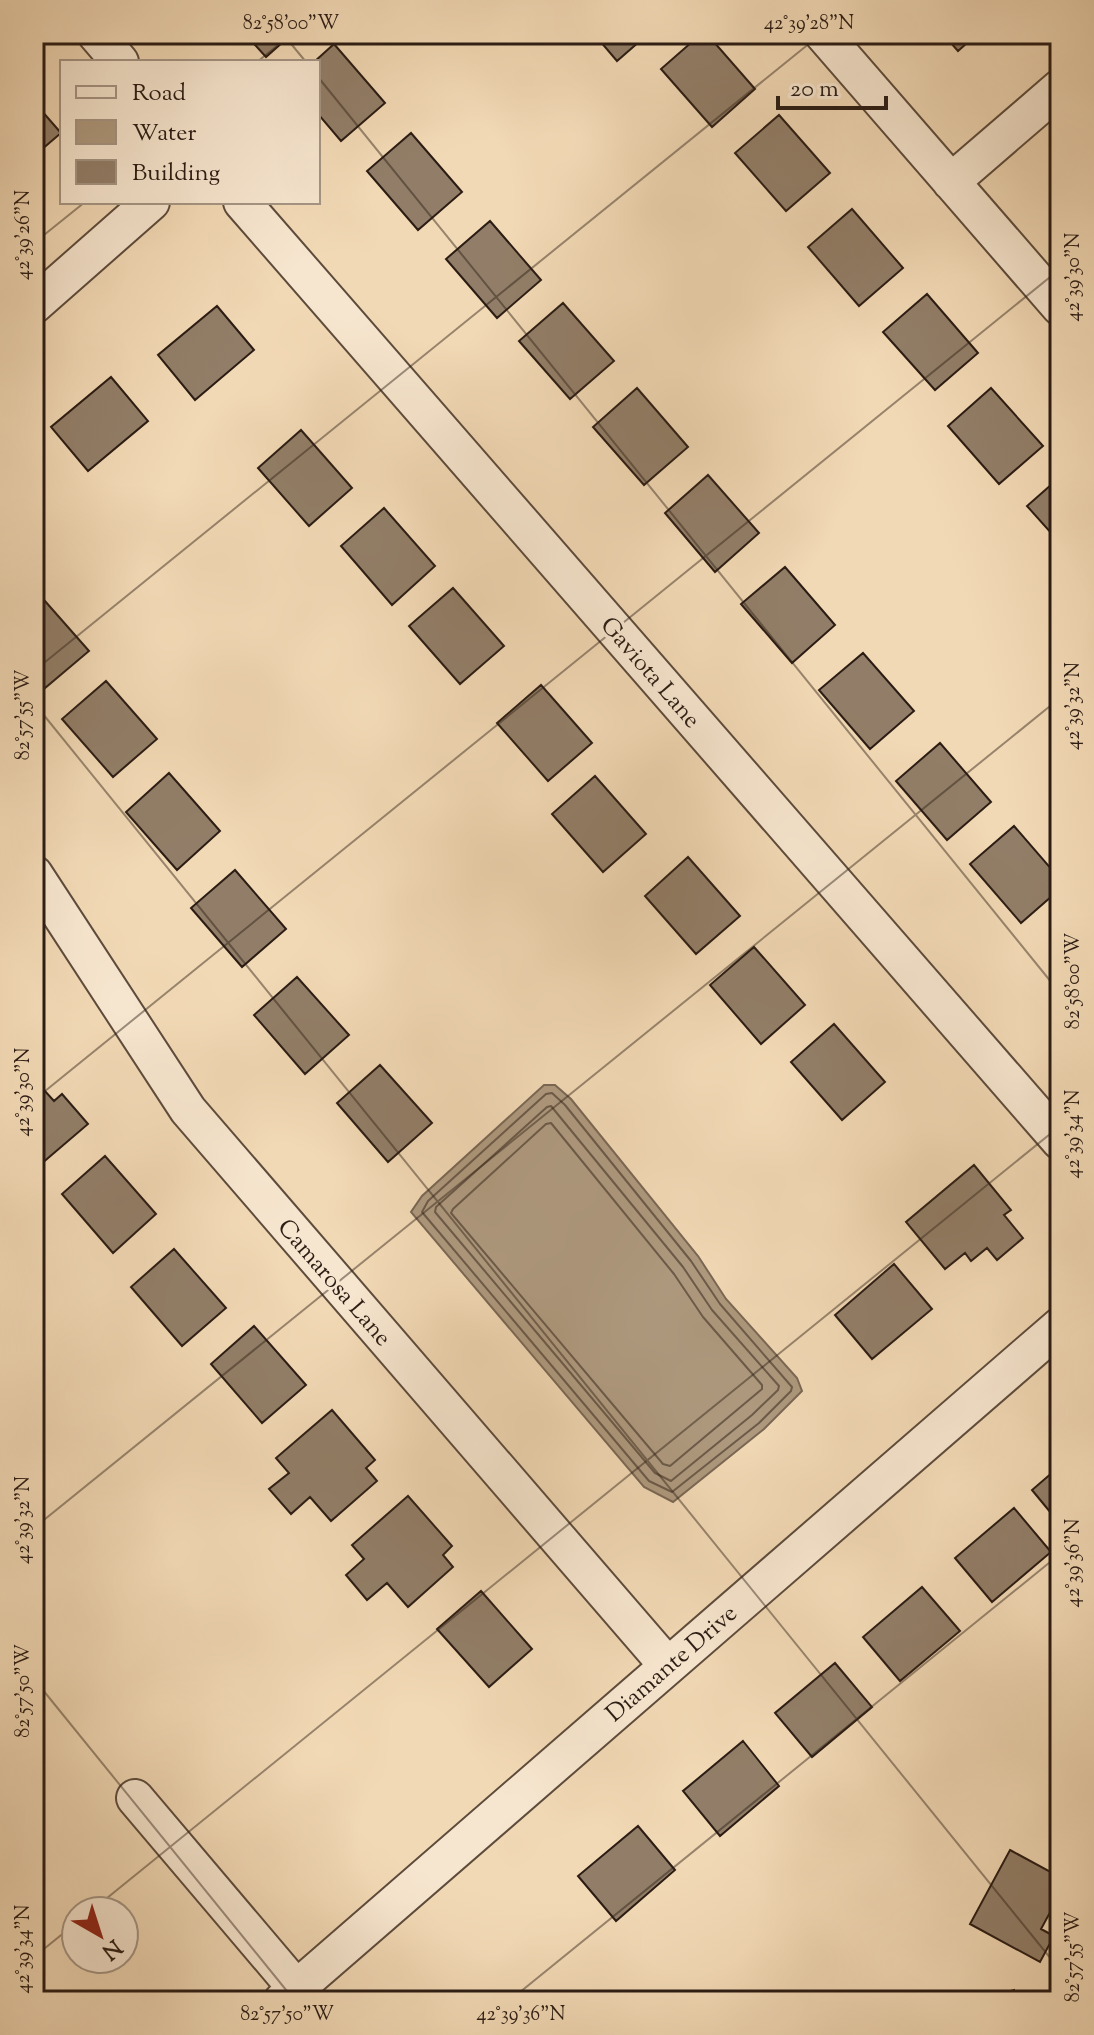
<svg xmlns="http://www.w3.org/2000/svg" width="1094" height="2035" font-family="'Sorts Mill Goudy',serif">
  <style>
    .water { fill: #ae997e; stroke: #7a6754; stroke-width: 2 }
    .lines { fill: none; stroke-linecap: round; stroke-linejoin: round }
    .shore { stroke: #6c5a49; stroke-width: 2 }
    .building { fill: #927e68; stroke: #2b1c14; stroke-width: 2 }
    .minor-casing { stroke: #5d4b3c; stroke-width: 40 }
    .minor { stroke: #f7e6cf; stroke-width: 36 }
    .ticks { fill: none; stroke: #2b1c14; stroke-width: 2; stroke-opacity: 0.45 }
    .labels { text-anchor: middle; stroke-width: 7; stroke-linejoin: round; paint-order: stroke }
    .street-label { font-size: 24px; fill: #2b1c14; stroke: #f7e6cf }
    .neatline { fill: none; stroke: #2b1c14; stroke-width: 3 }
    .ticks-label { font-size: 20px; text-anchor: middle; fill: #2b1c14 }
  </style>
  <rect width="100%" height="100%" fill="#f2d9b5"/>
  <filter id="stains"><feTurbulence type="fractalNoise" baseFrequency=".0025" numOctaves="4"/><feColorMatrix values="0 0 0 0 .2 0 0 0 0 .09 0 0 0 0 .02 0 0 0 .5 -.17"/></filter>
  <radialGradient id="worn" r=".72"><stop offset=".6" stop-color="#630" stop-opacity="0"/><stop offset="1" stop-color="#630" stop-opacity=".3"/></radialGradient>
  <!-- water -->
  <path class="water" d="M544 1085H555L571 1099 698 1256 726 1299 797 1378 802 1391 764 1429 673 1502 644 1487 411 1212 422 1196Z"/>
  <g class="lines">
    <!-- shore -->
    <path class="shore" d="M552 1093 565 1105 691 1261 720 1304 792 1387 791 1391 759 1423 672 1492 649 1481 422 1212 428 1201 546 1094Z
      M551 1106 683 1267 712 1310 779 1386 778 1390 752 1415 671 1481 655 1473 435 1212 436 1207 547 1107Z
      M551 1123 674 1274 703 1317 762 1385V1389L670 1466 663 1464 451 1213 453 1209 546 1124Z"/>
  </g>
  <!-- building -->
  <path class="building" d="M245 34H292L266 57Z
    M594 34H648L617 61Z
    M701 34H707L755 89 712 127 661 69Z
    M943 34H977L958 51Z
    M334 44 385 103 341 141 318 114V62H314Z
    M34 102 61 133 34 156Z
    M779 115 830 173 786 211 735 153Z
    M411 133 462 192 418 230 367 171Z
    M852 209 903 268 859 306 808 247Z
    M490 221 541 280 497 318 446 259Z
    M927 294 978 353 935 390 883 332Z
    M563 303 614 361 570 399 519 341Z
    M217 306 254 350 195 400 158 355Z
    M111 377 148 421 88 471 51 427Z
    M637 388 688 447 644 485 593 427Z
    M991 388 1043 446 999 484 948 426Z
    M301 430 352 488 309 526 258 468Z
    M708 475 759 533 715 572 665 513Z
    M1060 477V543L1027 506Z
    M384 508 435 566 392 605 341 546Z
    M785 567 835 625 792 663 741 604Z
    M453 588 504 646 460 684 409 626Z
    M37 592 89 651 45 688 34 676V595Z
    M863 653 914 711 870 749 819 690Z
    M106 681 157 739 113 777 62 719Z
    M541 685 592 743 548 781 497 723Z
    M940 743 991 802 947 840 896 781Z
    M169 773 220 831 177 870 126 812Z
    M595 776 646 834 603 872 552 814Z
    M1014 826 1060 879V889L1021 923 970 864Z
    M688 857 740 916 696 954 645 896Z
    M235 870 286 929 242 967 191 908Z
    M754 947 805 1005 761 1044 710 985Z
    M297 977 349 1035 305 1074 254 1015Z
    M834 1024 885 1082 842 1120 791 1062Z
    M380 1065 432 1123 388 1162 337 1103Z
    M34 1086 41 1094 45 1091 54 1101 62 1094 88 1124 34 1170Z
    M105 1156 156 1214 113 1253 62 1194Z
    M974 1165 1011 1210 1004 1215 1023 1238 997 1260 987 1248 971 1261 965 1253 945 1269 906 1222Z
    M174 1249 226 1308 182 1346 131 1287Z
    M894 1264 932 1309 872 1359 835 1315Z
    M254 1326 306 1385 262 1423 211 1364Z
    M332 1410 375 1460 366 1468 377 1481 331 1521 310 1497 291 1514 269 1489 289 1473 276 1458Z
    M1060 1466V1524L1032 1490Z
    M408 1496 452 1546 443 1555 453 1567 408 1607 387 1583 367 1600 346 1575 364 1559 352 1545Z
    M1014 1508 1051 1552 992 1602 955 1558Z
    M922 1587 960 1631 900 1681 863 1637Z
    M481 1591 532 1649 489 1687 437 1629Z
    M835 1663 872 1707 812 1757 775 1713Z
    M743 1741 779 1786 720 1836 683 1791Z
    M638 1826 675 1870 616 1921 578 1876Z
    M1010 1850 1060 1877V1894L1041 1929 1054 1936 1040 1962 970 1924Z
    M1014 1990 1017 2001H977Z"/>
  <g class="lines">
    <!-- minor casing -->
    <g class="minor-casing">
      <path id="minor" d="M96 34 120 62
        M823 34 1060 307
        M951 182 1060 88
        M242 202 1060 1141
        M34 305 151 202
        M34 874 188 1110 668 1666
        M135 1798 296 1988
        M282 2001 1060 1326"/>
    </g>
    <!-- minor -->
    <use href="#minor" class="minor"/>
  </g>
  <!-- ticks -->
  <path class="ticks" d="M283 34 306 62M257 62 292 34M318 77 1060 993M34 243 85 202M34 671 821 34M34 703 1060 1970M34 1100 1060 269M34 1528 1060 698M34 1679 295 2001M91 1911 1060 1126M34 1957 76 1923M509 2001 1060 1554M1038 2001 1060 1983"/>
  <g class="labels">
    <!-- street labels -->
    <g class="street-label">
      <text transform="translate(651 672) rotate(49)" y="8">Gaviota Lane</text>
      <text transform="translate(335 1282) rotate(49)" y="8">Camarosa Lane</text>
      <text transform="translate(671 1663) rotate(-41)" y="8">Diamante Drive</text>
    </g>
  </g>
  <!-- margin -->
  <rect width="1094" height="2035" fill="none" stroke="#f2d9b5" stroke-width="88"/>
  <!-- legend -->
  <rect x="60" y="60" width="260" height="144" fill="#f7e6cf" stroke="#a59584" stroke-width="2"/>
  <rect x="76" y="86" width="40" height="12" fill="#f7e6cf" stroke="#a59584" stroke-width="2"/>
  <text x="132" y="100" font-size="24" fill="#2b1c14">Road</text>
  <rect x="76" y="120" width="40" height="24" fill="#ae997e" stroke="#a59584" stroke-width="2"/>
  <text x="132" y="140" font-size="24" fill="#2b1c14">Water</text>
  <rect x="76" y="160" width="40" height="24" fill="#927e68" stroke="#a59584" stroke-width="2"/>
  <text x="132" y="180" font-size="24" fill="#2b1c14">Building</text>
  <!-- north arrow -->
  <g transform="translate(100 1935) rotate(141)"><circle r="38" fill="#f7e6cf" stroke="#a59584" stroke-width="2"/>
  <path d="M0-6L14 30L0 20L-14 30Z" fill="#8f2418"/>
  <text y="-12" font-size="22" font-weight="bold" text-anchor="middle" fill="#2b1c14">N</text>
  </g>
  <!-- scale -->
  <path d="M778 96v12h108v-12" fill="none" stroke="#2b1c14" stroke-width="4"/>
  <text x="790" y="96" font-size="24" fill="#2b1c14" stroke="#f7e6cf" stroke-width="6" paint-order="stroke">20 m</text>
  <rect x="44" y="44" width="1006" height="1947" class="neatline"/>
  <g class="ticks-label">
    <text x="291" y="29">82°58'00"W</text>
    <text x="809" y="29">42°39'28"N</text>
    <text transform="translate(22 235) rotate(-90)" y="7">42°39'26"N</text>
    <text transform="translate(1072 277) rotate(-90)" y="7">42°39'30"N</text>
    <text transform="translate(1072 706) rotate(-90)" y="7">42°39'32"N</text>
    <text transform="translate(22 715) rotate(-90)" y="7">82°57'55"W</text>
    <text transform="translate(1072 981) rotate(-90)" y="7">82°58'00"W</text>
    <text transform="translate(22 1092) rotate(-90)" y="7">42°39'30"N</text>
    <text transform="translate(1072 1134) rotate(-90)" y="7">42°39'34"N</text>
    <text transform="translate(22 1520) rotate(-90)" y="7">42°39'32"N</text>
    <text transform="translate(1072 1563) rotate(-90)" y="7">42°39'36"N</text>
    <text transform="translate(22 1691) rotate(-90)" y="7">82°57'50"W</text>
    <text transform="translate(22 1949) rotate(-90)" y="7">42°39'34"N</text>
    <text transform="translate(1072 1957) rotate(-90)" y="7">82°57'55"W</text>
    <text x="287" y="2020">82°57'50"W</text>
    <text x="521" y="2020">42°39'36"N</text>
  </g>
  <rect width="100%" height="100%" filter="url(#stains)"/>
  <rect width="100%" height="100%" fill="url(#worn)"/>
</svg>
